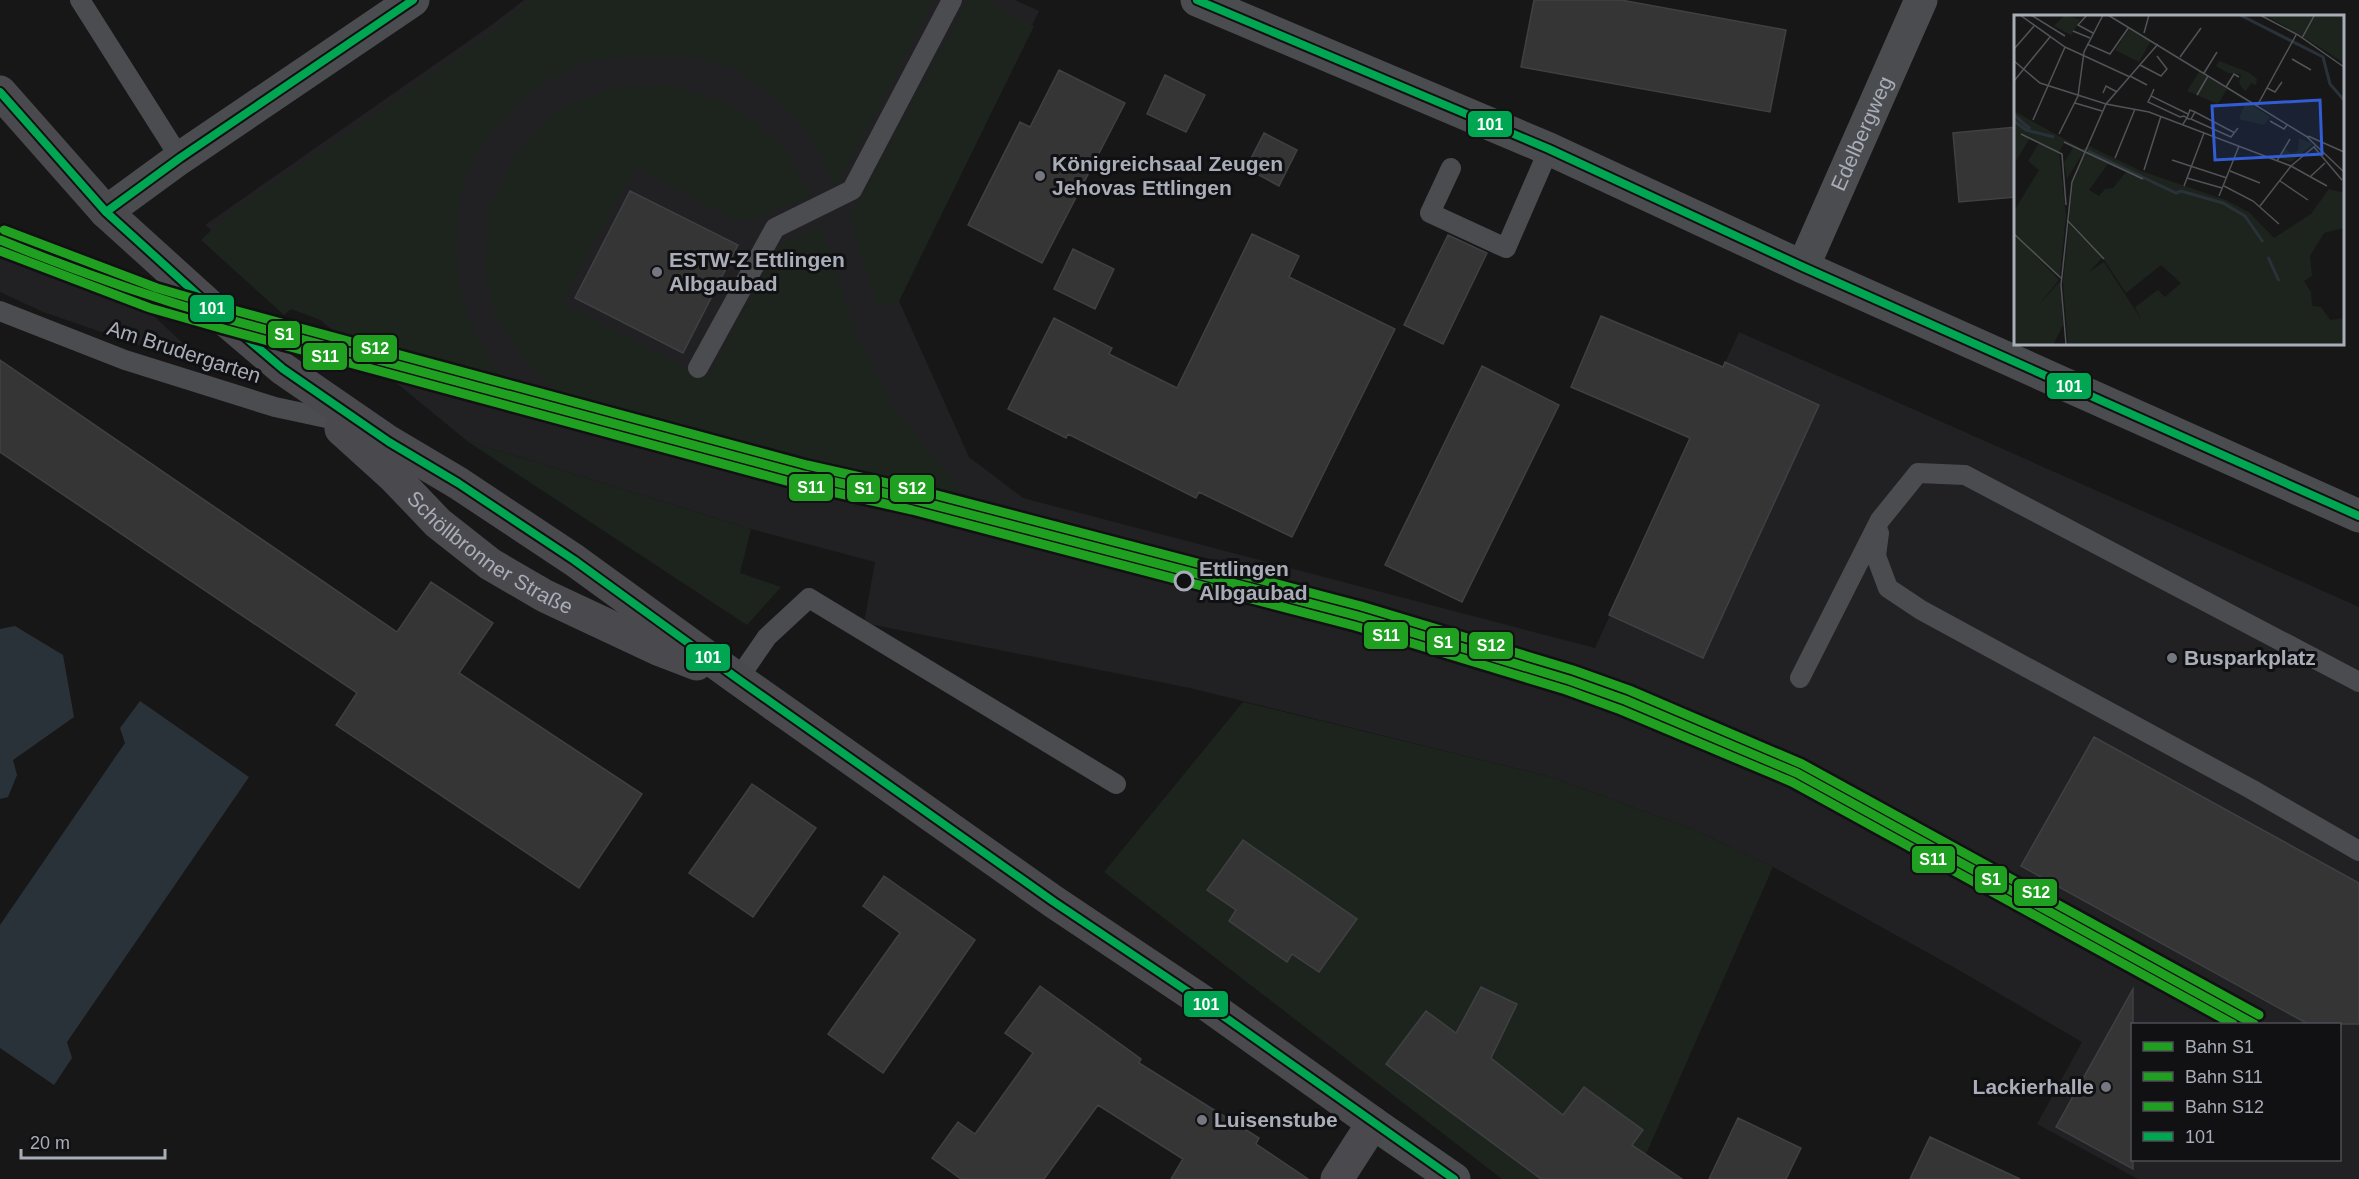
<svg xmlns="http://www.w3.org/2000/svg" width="2359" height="1179" font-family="Arial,sans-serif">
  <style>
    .built { fill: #212123; fill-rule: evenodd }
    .green { fill: #1d241e }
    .water { fill: #2a3239 }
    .building { fill: #353536; stroke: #3f4043; stroke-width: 1.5 }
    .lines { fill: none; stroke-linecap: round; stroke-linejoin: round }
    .service { stroke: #4b4c50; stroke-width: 20 }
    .minor { stroke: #4b4c50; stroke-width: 33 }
    .tertiary { stroke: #4b4c50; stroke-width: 33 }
    .secondary { stroke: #4a4a4e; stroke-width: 33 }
    .bus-1-casing { stroke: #111113; stroke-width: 12 }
    .bus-1 { stroke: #00a651; stroke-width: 8 }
    .rail-1-casing { stroke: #111113; stroke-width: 14 }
    .rail-2-casing { stroke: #111113; stroke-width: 14 }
    .rail-3-casing { stroke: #111113; stroke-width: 14 }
    .rail-1 { stroke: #20a020; stroke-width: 9 }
    .rail-2 { stroke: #20a020; stroke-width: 9 }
    .rail-3 { stroke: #20a020; stroke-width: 9 }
    .poi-dot { fill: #757880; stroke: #111113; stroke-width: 2 }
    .stop-dot { fill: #111113; stroke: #a8adb8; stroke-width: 3 }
    .labels { text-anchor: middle; stroke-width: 6; stroke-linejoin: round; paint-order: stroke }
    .street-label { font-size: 21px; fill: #a8adb8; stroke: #111113 }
    .poi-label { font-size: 21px; font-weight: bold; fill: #a8adb8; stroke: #111113; text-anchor: start }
    .stop-label { font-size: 21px; font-weight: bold; fill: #a8adb8; stroke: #111113; text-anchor: start }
    .inset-river { fill: none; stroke: #2a3239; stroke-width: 3 }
    .inset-road { fill: none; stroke: #515357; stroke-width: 1.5 }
    .view { fill: #325cd3; fill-opacity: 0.15; stroke: #325cd3; stroke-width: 3 }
    .inset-edge { fill: none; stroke: #a8adb8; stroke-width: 3 }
    .line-badge { stroke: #111113; stroke-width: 2 }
    .badge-label { font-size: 16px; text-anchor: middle; font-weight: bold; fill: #fff }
  </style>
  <rect width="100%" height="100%" fill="#171717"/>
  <!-- built -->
  <path class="built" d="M524 0H1015L1039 11 899 301 969 457 1023 498 1595 648 1739 332 2359 607V1179H2138L2037 1124 2082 1042 1957 969 1773 867 1692 829 1551 777 1190 688 864 623 875 562 751 529 467 441 205 225 493 24ZM2132 1024H2340V1160H2132Z
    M0 223 63 249 110 274 194 354 192 363 43 312 0 292Z"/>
  <!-- green -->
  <path class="green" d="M529 0H934L839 183H833L808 130 779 101 739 71 692 56 637 55 584 62 532 91 495 128 473 160 460 197 455 244 459 285 476 337 499 373 485 378 333 339 334 325 291 309 284 315 201 240 225 217 493 32Z
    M968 0H984L1034 26 899 301 878 305 848 214 856 207Z
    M670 85 730 104 783 146 811 196 748 221 733 219 634 167 562 303 707 379 779 244 821 227 857 336 891 404 958 487 952 499 575 400 544 380 512 344 494 311 485 270 489 212 513 157 555 111 613 88Z
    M467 441 751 529 740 573 781 587 747 625Z
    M1243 702 1551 777 1692 829 1773 867 1635 1179H1502L1104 872Z"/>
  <!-- water -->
  <path class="water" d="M15 626 63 655 74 717 13 760 17 775 8 797 0 799V629Z
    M140 701 249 777 67 1042 72 1058 54 1085 0 1048V925L125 743 120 728Z"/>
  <!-- building -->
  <path class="building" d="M1534 0H1621L1786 30 1770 112 1521 67Z
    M1059 70 1125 103 1042 263 968 225 1020 122 1030 127Z
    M1165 75 1205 95 1186 132 1147 114Z
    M2016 127V197L1959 202 1953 133Z
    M1264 133 1297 150 1279 186 1246 168Z
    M630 191 738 245 683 353 575 298Z
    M1252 234 1299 256 1289 277 1395 329 1292 537 1199 492 1196 498 1068 434 1066 438 1008 409 1054 318 1112 348 1109 354 1177 388Z
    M1448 235 1487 253 1443 344 1404 325Z
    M1073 249 1114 269 1095 309 1054 289Z
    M1601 316 1723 367 1725 362 1819 405 1703 658 1609 615 1690 438 1571 387Z
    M0 360 397 632 431 582 493 623 459 673 642 794 579 888 336 725 357 693 0 452Z
    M1482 366 1559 405 1462 602 1385 565Z
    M2094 737 2359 883V1024H2308L2021 866Z
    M752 784 816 828 753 917 689 873Z
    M1243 840 1357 919 1319 972 1292 954 1287 962 1229 921 1236 910 1207 890Z
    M884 876 975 940 883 1073 828 1034 900 933 863 906Z
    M1040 986 1141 1059 1139 1063 1259 1138 1256 1144 1308 1179H1171L1183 1159 1098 1105 1044 1179H961L932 1158 958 1122 975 1134 1033 1053 1005 1033Z
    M1481 987 1517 1004 1491 1058 1563 1115 1584 1087 1643 1130 1632 1145 1682 1179H1541L1386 1064 1426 1011 1456 1033Z
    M2133 989V1169L2056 1127Z
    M1738 1118 1801 1148 1786 1179H1709Z
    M1930 1137 2020 1179H1910Z"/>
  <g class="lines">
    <!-- service -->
    <path class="service" d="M80 0 180 158
      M1451 168 1430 213 1506 248 1549 149
      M0 311 125 360 275 407 331 419 350 427
      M698 368 775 228 852 190 952 0
      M1879 533 1876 556 1888 588 1921 610 2251 789 2359 851
      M1800 678 1880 520 1918 473 1965 475 2359 682
      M738 679 767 637 809 598 1116 784"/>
    <!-- minor -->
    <g class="minor">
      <path d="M1197 0 1549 149 1803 267 2359 516"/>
      <path id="s1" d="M1803 267 1921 0"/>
    </g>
    <!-- tertiary -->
    <path class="tertiary" d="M106 212 180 158 413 0
      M1373 1123 1454 1179"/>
    <!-- secondary -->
    <g class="secondary">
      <path d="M0 92 106 212 223 318 283 369 389 442 458 483 574 560 738 679 1054 902 1202 1001 1373 1123 1337 1179"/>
      <path id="s2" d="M341 429 394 477 438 523 490 564 545 596 658 649 697 664"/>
    </g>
    <!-- bus-1 casing -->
    <g class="bus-1-casing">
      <path id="bus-1" d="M1197 0 1549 149 1803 267 2359 516
        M0 92 106 212 223 318 283 369 389 442 458 483 574 560 738 679 1054 902 1202 1001 1454 1179
        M106 212 180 158 413 0"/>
    </g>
    <!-- bus-1 -->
    <use href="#bus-1" class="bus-1"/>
    <!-- rail-1 casing -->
    <g class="rail-1-casing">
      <path id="rail-1" d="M0 240C73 270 147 296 223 318L804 475 915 500 1358 616 1569 680 1625 700 1797 773 2254 1024"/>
    </g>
    <!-- rail-2 casing -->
    <g class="rail-2-casing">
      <path id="rail-2" d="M0 251 150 308 220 328 801 485 912 510 1355 626 1566 690 1621 710 1792 782 2233 1024"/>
    </g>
    <!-- rail-3 casing -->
    <g class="rail-3-casing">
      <path id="rail-3" d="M4 230 157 288 226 308 807 465 918 490 1361 606 1573 670 1629 690 1802 764 2259 1015"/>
    </g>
    <!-- rail-1 -->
    <use href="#rail-1" class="rail-1"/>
    <!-- rail-2 -->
    <use href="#rail-2" class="rail-2"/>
    <!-- rail-3 -->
    <use href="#rail-3" class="rail-3"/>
  </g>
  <!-- markers -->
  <g class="poi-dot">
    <circle cx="1040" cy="176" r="6"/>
    <circle cx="657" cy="272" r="6"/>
    <circle cx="2172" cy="658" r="6"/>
    <circle cx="2106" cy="1087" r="6"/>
    <circle cx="1202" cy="1120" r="6"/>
  </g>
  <circle class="stop-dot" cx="1184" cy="581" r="9"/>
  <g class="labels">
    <!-- street labels -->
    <g class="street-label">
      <text dy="7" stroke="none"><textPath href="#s1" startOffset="146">Edelbergweg</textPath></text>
      <text transform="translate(184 352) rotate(18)" y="7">Am Brudergarten</text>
      <text dy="7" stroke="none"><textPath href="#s2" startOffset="195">Schöllbronner Straße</textPath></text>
    </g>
    <!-- poi labels -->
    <g class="poi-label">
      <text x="1052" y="171">Königreichsaal Zeugen<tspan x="1052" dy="24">Jehovas Ettlingen</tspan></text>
      <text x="669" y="267">ESTW-Z Ettlingen<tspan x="669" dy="24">Albgaubad</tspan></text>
      <text x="2184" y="665">Busparkplatz</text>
      <text x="2094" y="1094" text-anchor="end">Lackierhalle</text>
      <text x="1214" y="1127">Luisenstube</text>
    </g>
    <!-- stop labels -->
    <g class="stop-label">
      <text x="1199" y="576">Ettlingen<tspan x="1199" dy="24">Albgaubad</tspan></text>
    </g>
  </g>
  <!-- overview -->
  <g transform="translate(2014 15)">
    <rect width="330" height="330" fill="#171717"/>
    <path d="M51 0 66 5 57 20 40 11ZM251 0H330V48L288 21ZM115 14 137 26 125 47 101 35ZM205 46 234 57 243 64 242 70 237 68 232 76 229 74 225 68 227 59 214 58 202 51ZM185 57 213 74 204 89 173 76ZM232 86 256 102 250 110 225 104ZM0 96 68 134 75 131 127 156 212 185 236 198 260 223 297 199 315 174 330 178V213L310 218 296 241 298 261 290 266 297 277 298 291 307 292 316 305 330 303V330H54L49 267 55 209 88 243 75 257 90 247 127 304 121 292 144 275 151 282 167 268 147 250 112 278 89 243 55 206 59 167 69 138 53 164 50 148 59 133 50 128 45 137 52 201 46 259 43 261 12 231 45 265 23 292 46 266 49 310 39 330H0V196L25 155 14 146 25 128 16 123 0 149ZM94 149 112 157 99 173 91 174 85 181 75 175ZM285 123 299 129 277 147 265 143 270 133 277 138 284 136Z" fill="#1d241e" fill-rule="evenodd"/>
    <path class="inset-river" d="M226 0 309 42 316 69 330 85M0 100 16 114M0 106 12 115 40 122M74 136 162 178 167 176 209 188 231 201 249 227M254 242 265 266"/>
    <path class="inset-road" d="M6 0 51 32 116 62M17 0 51 21M73 0 64 10 79 18M94 0 243 91M246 0 284 20 330 52M59 16 76 23M130 18 135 0M282 20 243 91 295 123M288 23 300 1M73 29 96 39 115 12M0 34 20 11M166 42 187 13M278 44 297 55M0 46 26 68 92 89 135 97 277 151 313 171M126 50 147 61 153 54 143 41M190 58 203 37M116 61 133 70M0 66 36 22M212 72 220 59 225 62M253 73 261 77 268 67M140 74 137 81 174 99M89 78 92 71 103 77M183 80 194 61M137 81 134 87 166 102 170 101 173 103 175 104H177L181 97 176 95 173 103 169 109M61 88 88 96M181 97 221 118M177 104 217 122 224 113M19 105 51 32M256 106 270 114 273 110M7 119 48 139 52 190M45 119 64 81 70 37 89 0M294 121 330 137M293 122 330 157M50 127 129 164M300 132 328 165M101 143 121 94M158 145 213 163M263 146 276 124M130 155 147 101M216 156 246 168M297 161 311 148M173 163 208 173M266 166 294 185M170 171 190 118M210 171 239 186 265 209M205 181 225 131M246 191 277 151 301 131M53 205 90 244M0 219 47 263M52 329 47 270 58 167 92 89 144 29"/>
    <path class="view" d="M306 85 308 139 201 145 198 91Z"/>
    <rect width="330" height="330" class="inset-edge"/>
  </g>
  <g class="line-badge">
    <rect x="1467" y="110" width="46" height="28" rx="6" fill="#00a651"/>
    <rect x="189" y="294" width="46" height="29" rx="6" fill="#00a651"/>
    <rect x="267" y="320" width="34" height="29" rx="6" fill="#20a020"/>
    <rect x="352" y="334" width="46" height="29" rx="6" fill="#20a020"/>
    <rect x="302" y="342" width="46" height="29" rx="6" fill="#20a020"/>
    <rect x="2046" y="372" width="46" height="28" rx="6" fill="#00a651"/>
    <rect x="788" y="473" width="46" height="29" rx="6" fill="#20a020"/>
    <rect x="846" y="474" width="35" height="29" rx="6" fill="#20a020"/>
    <rect x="889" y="474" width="46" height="29" rx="6" fill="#20a020"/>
    <rect x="1363" y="621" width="46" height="29" rx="6" fill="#20a020"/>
    <rect x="1426" y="627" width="34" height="29" rx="6" fill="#20a020"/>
    <rect x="1468" y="631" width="46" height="29" rx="6" fill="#20a020"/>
    <rect x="685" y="643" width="46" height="29" rx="6" fill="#00a651"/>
    <rect x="1911" y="845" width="45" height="29" rx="6" fill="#20a020"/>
    <rect x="1974" y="865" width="34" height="29" rx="6" fill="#20a020"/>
    <rect x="2013" y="878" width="45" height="29" rx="6" fill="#20a020"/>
    <rect x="1183" y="990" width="46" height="28" rx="6" fill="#00a651"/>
  </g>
  <g class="badge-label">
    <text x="1490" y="130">101</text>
    <text x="212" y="314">101</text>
    <text x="284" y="340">S1</text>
    <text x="375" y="354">S12</text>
    <text x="325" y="362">S11</text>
    <text x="2069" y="392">101</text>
    <text x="811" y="493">S11</text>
    <text x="864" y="494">S1</text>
    <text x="912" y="494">S12</text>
    <text x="1386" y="641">S11</text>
    <text x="1443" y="648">S1</text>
    <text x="1491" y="651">S12</text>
    <text x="708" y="663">101</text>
    <text x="1933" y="865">S11</text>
    <text x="1991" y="885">S1</text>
    <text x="2036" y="898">S12</text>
    <text x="1206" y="1010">101</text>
  </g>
  <!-- legend -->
  <rect x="2131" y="1023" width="210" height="138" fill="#111113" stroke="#4d4f55" stroke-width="1.5"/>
  <rect x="2143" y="1042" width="30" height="9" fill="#20a020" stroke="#4d4f55" stroke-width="1.5"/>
  <text x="2185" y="1053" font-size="18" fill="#a8adb8">Bahn S1</text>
  <rect x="2143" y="1072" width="30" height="9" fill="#20a020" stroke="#4d4f55" stroke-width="1.5"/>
  <text x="2185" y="1083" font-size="18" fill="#a8adb8">Bahn S11</text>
  <rect x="2143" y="1102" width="30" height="9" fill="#20a020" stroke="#4d4f55" stroke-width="1.5"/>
  <text x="2185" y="1113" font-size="18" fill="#a8adb8">Bahn S12</text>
  <rect x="2143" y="1132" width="30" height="9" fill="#00a651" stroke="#4d4f55" stroke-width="1.5"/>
  <text x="2185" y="1143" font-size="18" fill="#a8adb8">101</text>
  <!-- scale -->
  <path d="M21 1149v9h144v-9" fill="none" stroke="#a8adb8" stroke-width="3"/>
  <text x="30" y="1149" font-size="18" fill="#a8adb8" stroke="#111113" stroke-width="4.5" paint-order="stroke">20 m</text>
</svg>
